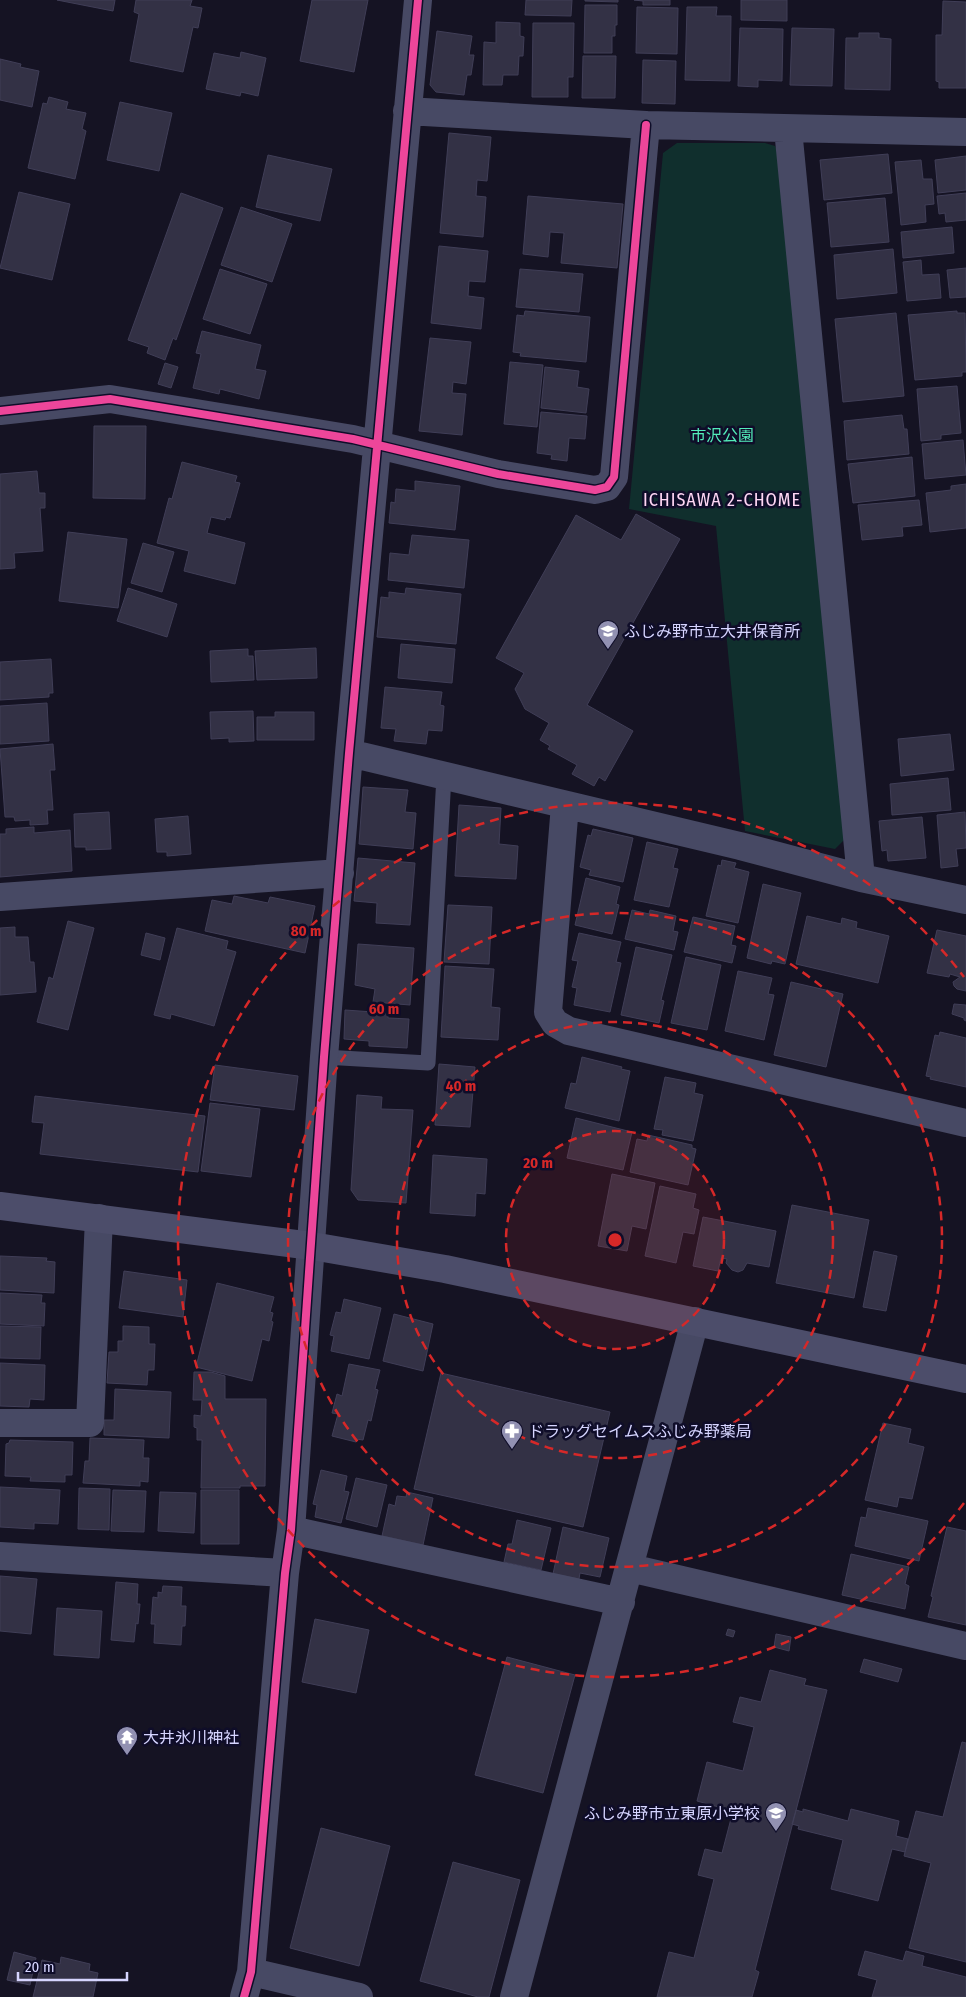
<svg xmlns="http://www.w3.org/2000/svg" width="966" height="1997" font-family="'Fira Sans Condensed','Noto Sans JP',sans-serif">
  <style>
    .green { fill: #102f2d }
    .building { fill: #333145; stroke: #403e57 }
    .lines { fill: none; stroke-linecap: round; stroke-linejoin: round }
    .lane { stroke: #474964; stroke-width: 15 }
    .street { stroke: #474964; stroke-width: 28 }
    .secondary { stroke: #4c4d6a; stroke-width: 28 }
    .cycleway-casing { stroke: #0f0d29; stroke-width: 11 }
    .cycleway { stroke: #ed469a; stroke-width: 8 }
    .ring { fill: none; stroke: #d62828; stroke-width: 2.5; stroke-dasharray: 9 6 }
    .labels { text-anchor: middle; stroke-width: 5; stroke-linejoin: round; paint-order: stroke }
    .park-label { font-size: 16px; fill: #53ecb9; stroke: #0f0d29 }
    .poi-label { font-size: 16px; fill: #d6d5ff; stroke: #0f0d29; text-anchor: start }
    .neighbourhood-label { font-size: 18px; letter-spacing: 1px; fill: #ffd7f4; stroke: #0f0d29 }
    .centre { fill: #d62828; stroke: #0f0d29; stroke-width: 2.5 }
    .ring-label { font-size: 15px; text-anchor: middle; font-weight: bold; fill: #d62828; stroke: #0f0d29; stroke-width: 5; stroke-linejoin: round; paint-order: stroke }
  </style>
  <rect width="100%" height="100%" fill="#151323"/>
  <!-- green -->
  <path class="green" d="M677 143H765L775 146 779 155 848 836 835 849 745 831 716 526 629 509 663 153Z"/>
  <!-- building -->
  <path class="building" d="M57 0H115L113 11Z
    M136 0H192L190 6 202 8 198 28 193 27 183 72 130 61 139 14 134 12Z
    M312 0H368L354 72 300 61Z
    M526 0H572L571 16 525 15Z
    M585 0H618V2L585 1Z
    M634 0H670V5H643V1Z
    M741 0H787V21L741 20Z
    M943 1 966 2V88H939V82L936 81V35H942Z
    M585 5H617V25H615V36H612V53H584Z
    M637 7 678 8 677 54 636 53Z
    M687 7H717L716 16H731L730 81 685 80Z
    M496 22 520 23V36L524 37 523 56H519L518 75H503L502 85H483L484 42 496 43Z
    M533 23H574L573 77H568V97H532Z
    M740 28 783 29 782 81 758 80V87L738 86Z
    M792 28 834 29 832 86 790 85Z
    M437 31 472 36 469 55H474L471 75H467L464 95 436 92 430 85Z
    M859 33H879V38L891 39 890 90 845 89 846 38H859Z
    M241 52 266 58 258 96 241 92 240 96 206 89 214 53 240 58Z
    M583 56H616L615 98H582Z
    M0 59 21 64 20 67 39 71 32 107 0 100Z
    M643 60 676 61 675 104 642 103Z
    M49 97 68 102 66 109 86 113 82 129 86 131 75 179 28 168 43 103 47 104Z
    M120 102 172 113 159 171 107 160Z
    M449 133 491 137 487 181 477 180 476 196 486 197 483 237 440 233Z
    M888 154 892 193 824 200 820 160Z
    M268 155 332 169 320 221 256 207Z
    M966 156V190L938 193 935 160Z
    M921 160 923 179H932L934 204 925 205 926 222 901 225 895 162Z
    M19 192 70 204 52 280 0 268Z
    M181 193 223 208 176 340 173 338 165 360 147 353 149 347 128 340Z
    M966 193V220L946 222 945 213 939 214 937 196Z
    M528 196 623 204 617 268 561 263 564 233 550 232 548 257 523 254Z
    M885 198 889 242 831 247 827 203Z
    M241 207 292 224 272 282 221 265Z
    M952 227 954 253 903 258 901 232Z
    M439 246 488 251 485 282 469 281 468 296 484 298 481 329 431 323Z
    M893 249 897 293 837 299 834 255Z
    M921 260 922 275 939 274 941 298 907 301 903 262Z
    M966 268V297L950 298 947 270Z
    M220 269 267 284 250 334 203 319Z
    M520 269 583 274 579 312 516 307Z
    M525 311 590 317 586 362 520 356 521 353 513 352 517 315 524 316Z
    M957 311V313H965L966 372H962V376L915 380 908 315Z
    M896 313 904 396 843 402 835 319Z
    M202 331 261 345 255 369 266 371 259 399 220 389 219 394 193 388 201 354 196 353Z
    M430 338 471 342 466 384 453 382 452 393 466 394 462 435 419 431Z
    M510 362 543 365 537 427 504 424Z
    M165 363 178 367 171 388 158 384Z
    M545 367 579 371 577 387 589 389 586 413 541 408Z
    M957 386 961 433 941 435V439L921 441 917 389Z
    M541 412 587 416 585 439 569 438 567 461 551 459 552 455 537 453Z
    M902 415 904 429H907L909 454 847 460 844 421Z
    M94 426H146L145 499 93 498Z
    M963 440 966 475 925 479 922 444Z
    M912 457 915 496 853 503 848 464Z
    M182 462 237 476 235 482 240 483 230 518 226 517 225 520 211 517 207 533 245 543 235 584 184 571 189 551 157 543 169 498 172 499Z
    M37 471 39 493H45V508H40L43 551 14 553 15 568 0 569V474Z
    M415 481 460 486 455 530 389 523 391 502 395 503 396 489 415 491Z
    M966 484V528L930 532 926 493 951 490V486Z
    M919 500 922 525 902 527 903 536 862 540 858 505Z
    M636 514 680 539 587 705 633 731 605 781 599 777 594 786 572 774 577 765 548 749 550 746 540 740 549 723 525 709 515 689 524 673 496 658 576 515 621 540Z
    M68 532 127 539 118 608 59 601Z
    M412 535 469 540 464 588 388 580 390 553 409 555Z
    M143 543 174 552 162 592 131 583Z
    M128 588 177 604 167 637 117 621Z
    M406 588 461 594 456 644 377 637 381 597 389 598V592L405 594Z
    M401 644 455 649 452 683 398 678Z
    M316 648 317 678 257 680 255 651Z
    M248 649V656H253L254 680 211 682 210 651Z
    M51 659 53 693H49V697L0 700V662Z
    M385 687 442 692 440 705 444 706 442 731 428 730 426 744 394 741 396 729 381 728Z
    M47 703 49 741 0 744V706Z
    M253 711 254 741 229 742V738L211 739 210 712Z
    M275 712H314V740H257V717H275Z
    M950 734 954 770 901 776 898 739Z
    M53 744 55 770H50L53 810H47L48 824 30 825V820L15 821 14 817H5L0 749Z
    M948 778 951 810 892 815 890 784Z
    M363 787 408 790 405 812 416 813 413 849 359 844Z
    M459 805 501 808 499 844 518 846 516 879 455 876Z
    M109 812 111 849 86 850V847H75L74 814Z
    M965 812 966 848 956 849 958 866 941 868 937 815Z
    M188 816 191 854 167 856V852H157L155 819Z
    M922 817 926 858 888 861 887 850 882 851 879 821Z
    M34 827V833L70 830 72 871 0 877V834H6V829Z
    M593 829 633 838 623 882 589 875 591 870 580 867 588 835 591 836Z
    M647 842 678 849 673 868 678 869 669 907 634 900Z
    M358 858 415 863 410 925 376 923 377 903 354 901Z
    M722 860 736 863 734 868 749 872 738 923 706 916 718 865 721 866Z
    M586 878 620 887 616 904 619 905 612 934 575 925Z
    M763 884 801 893 785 964 772 961 771 964 747 958Z
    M234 896 268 903 270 897 315 906 305 953 205 931 212 900 232 904Z
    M448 905 492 907 489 964 444 962Z
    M632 910 649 914 650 910 676 916 673 931 678 932 674 950 625 939Z
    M807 916 841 924 842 918 857 922 856 928 889 936 878 983 796 964Z
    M693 917 735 926 731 945 736 946 732 963 684 952Z
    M68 921 94 928 68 1030 37 1022 49 977 53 979Z
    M15 927V937H28L30 962H34L36 992 0 995V928Z
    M177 928 228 941 226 949 236 952 214 1026 171 1014 170 1019 154 1015Z
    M937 930 966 936V991L957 989 954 986 953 982 960 977 950 974 949 977 927 973Z
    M146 933 165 938 160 960 141 955Z
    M579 933 621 942 616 962 621 963 610 1012 574 1005 577 988 572 987 578 961 572 960Z
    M358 944 414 948 410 1005 373 1002 375 989 355 985Z
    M636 947 672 955 661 1000 664 1001 659 1023 621 1015Z
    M686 957 721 965 707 1030 671 1023Z
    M445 966 494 969 491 1007 500 1008 498 1040 441 1037Z
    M738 971 772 978 768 994 774 995 764 1040 725 1031Z
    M791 982 843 994 826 1067 774 1055Z
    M954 1004 966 1005V1021L964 1020V1018L952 1014Z
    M345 1010 388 1013V1018L409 1019 407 1048 369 1046V1041L344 1039Z
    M940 1032 966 1038V1087L930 1079 931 1077 926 1076 935 1035 939 1036Z
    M582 1057 622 1067 621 1069 630 1071 619 1121 565 1108 571 1083 576 1084Z
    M439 1064 475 1067 470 1127 435 1125Z
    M215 1065 298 1076 294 1110 210 1100Z
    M665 1077 696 1083 694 1093 703 1095 693 1141 662 1135 663 1130 654 1129Z
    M357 1095 382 1097 381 1109 413 1110 406 1203 358 1200 351 1190Z
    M35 1096 205 1116 198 1172 40 1154 44 1123 32 1122Z
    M210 1103 260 1109 251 1177 201 1171Z
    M576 1118 632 1132 623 1170 567 1158Z
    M648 1135 692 1145V1148L696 1149 688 1185 630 1172 637 1139 647 1141Z
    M433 1155 487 1159 485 1194 476 1193 475 1216 430 1213Z
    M612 1174 655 1183 646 1229 632 1226 627 1251 598 1246Z
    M660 1186 696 1194 693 1208 699 1210 694 1234 683 1232 676 1263 645 1256Z
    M792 1205 869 1220 854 1298 776 1283Z
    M703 1217 776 1231 769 1267 747 1263 743 1270 738 1272 732 1270 726 1263 727 1259 721 1258 718 1271 693 1266Z
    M874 1251 897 1256 886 1311 863 1307Z
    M0 1256 47 1258 46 1261 55 1262 54 1293 0 1290Z
    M124 1271 187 1280 183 1317 119 1308Z
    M217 1283 274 1297 270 1312 273 1313 271 1321 273 1322 269 1341 262 1339 252 1381 196 1367Z
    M0 1293 42 1295 41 1303H45L44 1326 0 1324Z
    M344 1299 381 1308 369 1359 331 1351 334 1336 330 1335 336 1312 341 1313Z
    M394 1314 433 1324 423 1371 383 1361Z
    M0 1326 41 1327 40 1359 0 1358Z
    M123 1326 149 1327V1344H155L154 1370H148L147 1385 107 1383 109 1352H118V1341H123Z
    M0 1363 45 1365 44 1400 30 1399 29 1407 0 1406Z
    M349 1364 380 1370 375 1389 378 1390 371 1421 368 1420 363 1440 356 1439V1442L332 1436 338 1414 332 1413 337 1394 342 1396Z
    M194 1372H211L225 1376V1399H266L265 1486H240V1488H201L202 1440H197V1428L194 1427V1415L201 1416 202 1400H193Z
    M441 1373 610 1412 583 1527 414 1489Z
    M115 1389 171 1392 169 1438 104 1435V1420H114Z
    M883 1423 911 1429 908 1443 924 1447 912 1499 899 1497 897 1507 865 1500Z
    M90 1438 144 1440 143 1458H149L148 1482 140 1481V1486L83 1483 85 1461H89Z
    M10 1440 73 1442 72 1475H65V1482L30 1481 31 1477 5 1476 6 1444 9 1443Z
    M321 1470 347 1476 344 1491 349 1492 341 1523 315 1517 317 1505 313 1504Z
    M356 1478 387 1485 377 1527 346 1519Z
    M0 1487 60 1490 58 1524 34 1523V1529L0 1527Z
    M79 1488 110 1489 109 1530 78 1529Z
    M113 1490 146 1491 144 1532 111 1531Z
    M201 1490H239V1544H201Z
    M160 1492 196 1493 194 1533 158 1531Z
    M407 1492 433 1498 423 1545 382 1536 389 1504 395 1506 397 1496 406 1497Z
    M868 1508 928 1521 919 1561 855 1546 861 1517 866 1518Z
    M517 1520 551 1528 541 1570 504 1562 508 1544H512Z
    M563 1527 609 1538 600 1577 580 1573 579 1579 553 1574Z
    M947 1527 966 1531V1625L928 1617 933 1597 931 1596Z
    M851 1554 909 1567 905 1584 909 1586 905 1609 842 1595Z
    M0 1576 37 1579 31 1634 0 1631Z
    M116 1582 138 1584 137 1604H140L138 1624 136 1623 134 1642 111 1640Z
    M163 1586 182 1587 181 1606H186L185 1626H182L181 1645 154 1643 155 1624H151L153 1597 158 1598V1592L162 1593Z
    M57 1608 102 1611 99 1658 54 1655Z
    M315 1619 369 1630 356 1693 302 1682Z
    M728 1629 735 1631 733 1637 726 1635Z
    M776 1634 791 1637 789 1651 774 1647Z
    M507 1657 575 1675 543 1793 475 1775Z
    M864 1659 902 1669 898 1682 860 1672Z
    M770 1670 806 1679 804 1685 827 1690 755 1970 759 1972 752 1997H657L669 1952 694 1958 714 1879 698 1875 705 1849 722 1853 733 1811 697 1801 707 1762 743 1771 754 1727 733 1722 740 1697 761 1702Z
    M962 1742 966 1743V1962L909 1948 931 1863 904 1856 916 1811 943 1817Z
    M803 1809 848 1821 851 1809 899 1821 896 1836 908 1839 905 1852 892 1849 878 1901 831 1889 843 1840 798 1829 799 1826 792 1824 796 1810 803 1812Z
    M321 1828 390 1846 359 1966 290 1948Z
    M453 1862 520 1880 489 1997H478L420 1981Z
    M865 1951 903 1961 906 1951 924 1956 922 1966 966 1977V1997H872L877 1980 858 1975Z
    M14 1952 36 1958 30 1985 7 1980Z
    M61 1957 90 1964 89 1971 98 1973 93 1997H33L42 1960 60 1964Z"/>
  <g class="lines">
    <!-- lane -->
    <path class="lane" d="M324 1057 428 1063 444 776"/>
    <!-- street -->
    <path class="street" d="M407 111 646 125 966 132
      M788 129 861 878
      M0 411 110 399 353 439 498 474 595 490 607 487 614 477 646 125
      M349 753 740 846 861 878 966 900
      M565 805 548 1012 555 1023 569 1031 966 1123
      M0 897 340 873
      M0 1423H90L99 1218
      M291 1530 621 1602
      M0 1556 285 1573
      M630 1568 966 1646
      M251 1972 359 1997
      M244 1997 251 1972 285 1573 291 1530 324 1057 349 753 418 0
      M514 1997 695 1321"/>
    <!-- secondary -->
    <path class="secondary" d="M0 1206 312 1246 445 1269 966 1379"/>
    <!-- cycleway casing -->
    <g class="cycleway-casing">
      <path id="cycleway" d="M0 411 110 399 353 439 498 474 595 490 607 487 614 477 646 125
        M244 1997 251 1972 285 1573 291 1530 324 1057 349 753 418 0"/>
    </g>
    <!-- cycleway -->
    <use href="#cycleway" class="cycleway"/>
  </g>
  <!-- distance rings -->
  <circle cx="615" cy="1240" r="109" fill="#d62828" fill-opacity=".12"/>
  <g class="ring">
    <circle cx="615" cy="1240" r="109"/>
    <circle cx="615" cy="1240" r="218"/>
    <circle cx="615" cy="1240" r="327"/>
    <path d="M964 1503A437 437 0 1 1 964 977"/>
  </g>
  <!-- icons -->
  <defs>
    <g id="school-pin" transform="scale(1.125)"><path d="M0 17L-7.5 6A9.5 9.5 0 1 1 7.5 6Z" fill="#9291b2" stroke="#0f0d29"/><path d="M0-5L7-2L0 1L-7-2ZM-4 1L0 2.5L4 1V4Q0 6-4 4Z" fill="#fff"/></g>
    <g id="pharmacy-pin" transform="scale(1.125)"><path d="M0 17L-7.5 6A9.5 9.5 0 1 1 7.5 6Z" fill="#9291b2" stroke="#0f0d29"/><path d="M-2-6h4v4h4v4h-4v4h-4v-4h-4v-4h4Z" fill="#fff"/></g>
    <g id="temple-pin" transform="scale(1.125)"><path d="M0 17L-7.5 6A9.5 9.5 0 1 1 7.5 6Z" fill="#9291b2" stroke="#0f0d29"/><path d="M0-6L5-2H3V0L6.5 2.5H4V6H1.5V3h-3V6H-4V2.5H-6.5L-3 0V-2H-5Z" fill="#fff"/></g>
  </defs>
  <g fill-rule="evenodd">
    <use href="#school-pin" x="608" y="631"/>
    <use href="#pharmacy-pin" x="512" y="1431"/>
    <use href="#temple-pin" x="127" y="1737"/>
    <use href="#school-pin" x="776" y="1813"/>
  </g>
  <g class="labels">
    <!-- park labels -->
    <g class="park-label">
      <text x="722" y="441">市沢公園</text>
    </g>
    <!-- poi labels -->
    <g class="poi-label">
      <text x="624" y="637">ふじみ野市立大井保育所</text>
      <text x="528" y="1437">ドラッグセイムスふじみ野薬局</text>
      <text x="143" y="1743">大井氷川神社</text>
      <text x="760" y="1819" text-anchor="end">ふじみ野市立東原小学校</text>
    </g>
    <!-- neighbourhood labels -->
    <g class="neighbourhood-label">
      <text x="722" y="506">ICHISAWA 2-CHOME</text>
    </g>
  </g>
  <circle cx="615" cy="1240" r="8" class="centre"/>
  <g class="ring-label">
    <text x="306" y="936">80 m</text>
    <text x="384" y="1014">60 m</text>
    <text x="461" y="1091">40 m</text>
    <text x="538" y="1168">20 m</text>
  </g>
  <!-- scale -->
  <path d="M18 1972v8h109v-8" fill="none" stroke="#d6d5ff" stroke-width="2.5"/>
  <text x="25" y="1972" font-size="15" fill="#d6d5ff" stroke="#0f0d29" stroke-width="4" paint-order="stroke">20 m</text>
</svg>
